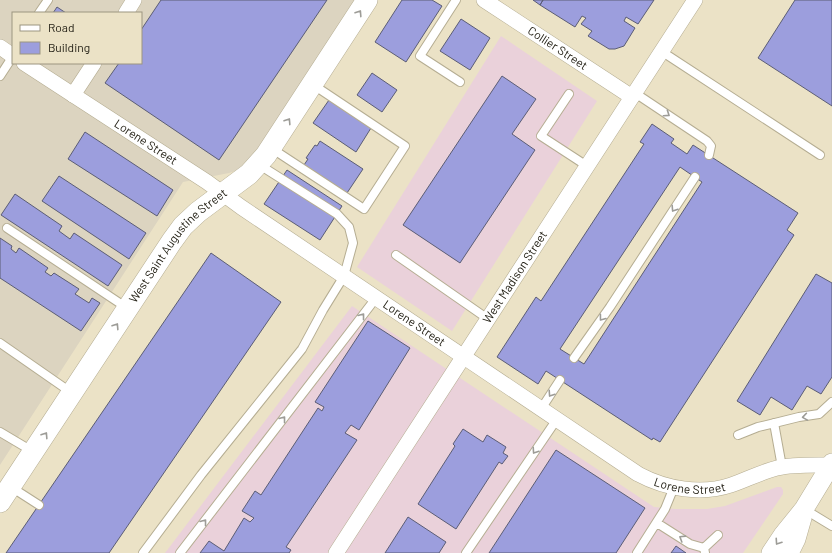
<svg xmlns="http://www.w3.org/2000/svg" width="832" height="553" font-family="Barlow,sans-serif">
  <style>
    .commercial { fill: #ead1da }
    .education { fill: #dcd4c0; fill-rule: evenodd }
    .building { fill: #9c9edd; stroke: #5b5d75; fill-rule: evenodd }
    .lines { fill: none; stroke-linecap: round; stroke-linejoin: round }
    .service-casing { stroke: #b5ad92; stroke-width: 10 }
    .minor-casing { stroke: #b5ad92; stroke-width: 16 }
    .tertiary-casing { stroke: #b5ad92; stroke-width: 20 }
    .secondary-casing { stroke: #b5ad92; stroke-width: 22 }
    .service { stroke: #fff; stroke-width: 8 }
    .minor { stroke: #fff; stroke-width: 15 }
    .tertiary { stroke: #fff; stroke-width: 19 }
    .secondary { stroke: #fff; stroke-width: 21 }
    .oneway { stroke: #9d9c97 }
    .labels { text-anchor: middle; stroke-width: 3.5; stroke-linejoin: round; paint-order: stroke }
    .street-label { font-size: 12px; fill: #252217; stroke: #ebe2c6 }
  </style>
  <rect width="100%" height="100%" fill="#ebe2c6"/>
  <!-- commercial -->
  <path class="commercial" d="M501 36 597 101 452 331 357 267Z
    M352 306 654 507 675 509H707L725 506 777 487H781L783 490V494L743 553H165Z"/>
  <!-- education -->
  <path class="education" d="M0 0H367L258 164 229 173 183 182 0 465ZM13 13H141V63H13Z"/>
  <!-- building -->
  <path class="building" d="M161 0H327L219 160 105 83 119 63H141V30Z
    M402 0H432L442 6 406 62 375 42Z
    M533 0H543L540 5Z
    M543 0H654L638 24 626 17 624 21 635 28 624 46 615 49H609L588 36 592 31 581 24 586 18 582 16 575 27 540 5Z
    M795 0H832V106L758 58Z
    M57 7 66 13H53Z
    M461 19 490 38 470 70 440 51Z
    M372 73 397 90 382 112 357 95Z
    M502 76 536 99 512 134 535 150 460 263 403 225Z
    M329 100 371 128 356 152 313 123Z
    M652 124 674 139 671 143 687 154 693 145 798 213 787 230 794 235 660 442 653 438 652 440 546 371 538 384 497 357 536 297 541 301 644 144 640 142ZM680 167 702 182 584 364 560 349Z
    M85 132 173 190 157 216 68 159Z
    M320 141 363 169 347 193 304 165 308 159 306 158 315 145 317 146Z
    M287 170 342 206 320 240 264 204Z
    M59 176 146 233 129 259 42 201Z
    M15 194 62 226 59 231 70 239 74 233 122 265 108 286 1 215Z
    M0 238 12 246 11 249 16 253 19 248 48 268 45 272 51 276 54 273 79 289 75 294 89 303 92 298 100 303 81 331 0 278Z
    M211 253 281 302 109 553H6Z
    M816 274 832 283V377L821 394 807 386 792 410 771 397 760 415 737 401Z
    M368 321 410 348 359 430 351 425 345 433 357 440 286 547 291 550 289 553H200L209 541 224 551 244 518 250 522 254 518 242 511 255 491 261 495 318 408 322 411 324 407 315 402Z
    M463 429 483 442 487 435 506 447 503 453 508 456 502 464 499 462 456 529 418 504 455 446 453 444Z
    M556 450 645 508 616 553H489Z
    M408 517 446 542 439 553H385Z
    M676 546 686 553H671Z"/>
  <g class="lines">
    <!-- service casing -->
    <g class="service-casing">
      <path id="service" d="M456 0 420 56 460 82
        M39 13 48 0
        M661 51 820 155
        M0 76 13 56
        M635 93 707 141 711 146 709 155
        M569 94 541 136 587 166
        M271 148 364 209 405 146 312 84
        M7 228 127 308
        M396 255 488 319
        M0 343 72 393
        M574 358 610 307 695 177
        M541 409 560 380
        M774 423 782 467
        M0 432 32 451
        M738 435 758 427 799 417 819 414 832 402
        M11 487 39 505
        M804 509 832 526
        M657 523 690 544 704 548 705 553
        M704 548 718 535
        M143 553 201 475 302 349 323 310 344 276 353 243 349 227 337 214 258 164
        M180 553 376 298
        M466 553 557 419
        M637 553 665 509 674 487"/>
    </g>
    <!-- minor casing -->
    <g class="minor-casing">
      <g id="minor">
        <path id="s1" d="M484 0 632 97"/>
        <path d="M126 13 134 0"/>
        <path d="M0 47 13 56"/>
        <path id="s2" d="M24 63 207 182 241 207 638 474C666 489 701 495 731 485 746 480 761 472 777 468 794 464 814 465 832 465"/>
        <path d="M73 95 94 63"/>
        <path id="s3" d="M336 553 695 0"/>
      </g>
    </g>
    <!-- tertiary casing -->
    <g class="tertiary-casing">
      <path id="tertiary" d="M771 553 783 535 804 509 832 463
        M789 553 796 539 802 518"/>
    </g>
    <!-- secondary casing -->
    <g class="secondary-casing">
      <g id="secondary">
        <path id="s4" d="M0 502 172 241 183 226 198 212 249 174 266 155 367 0"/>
      </g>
    </g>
    <!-- service -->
    <use href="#service" class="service"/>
    <!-- minor -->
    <use href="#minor" class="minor"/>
    <!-- tertiary -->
    <use href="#tertiary" class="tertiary"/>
    <!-- secondary -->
    <use href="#secondary" class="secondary"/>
  </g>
  <!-- one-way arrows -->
  <defs><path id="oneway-chevron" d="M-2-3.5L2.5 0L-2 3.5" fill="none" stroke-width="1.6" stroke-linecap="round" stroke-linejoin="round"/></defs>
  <g class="oneway">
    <use href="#oneway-chevron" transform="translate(359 13) rotate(-57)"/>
    <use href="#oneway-chevron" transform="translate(667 114) rotate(34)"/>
    <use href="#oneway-chevron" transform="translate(288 121) rotate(-57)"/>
    <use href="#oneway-chevron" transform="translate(674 209) rotate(123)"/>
    <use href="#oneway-chevron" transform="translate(362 316) rotate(-52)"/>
    <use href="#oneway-chevron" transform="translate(602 318) rotate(127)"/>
    <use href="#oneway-chevron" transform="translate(116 326) rotate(-57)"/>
    <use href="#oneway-chevron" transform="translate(551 394) rotate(124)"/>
    <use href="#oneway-chevron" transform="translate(805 417) rotate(171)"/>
    <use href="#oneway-chevron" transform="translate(283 419) rotate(-52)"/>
    <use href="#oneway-chevron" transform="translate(45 435) rotate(-57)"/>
    <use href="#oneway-chevron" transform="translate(535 451) rotate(124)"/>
    <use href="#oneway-chevron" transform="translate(204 522) rotate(-52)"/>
    <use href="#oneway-chevron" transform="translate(682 538) rotate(-148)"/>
    <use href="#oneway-chevron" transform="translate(778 542) rotate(124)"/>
  </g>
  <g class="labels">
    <!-- street labels -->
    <g class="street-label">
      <text dy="4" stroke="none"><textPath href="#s1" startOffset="88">Collier Street</textPath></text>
      <text dy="4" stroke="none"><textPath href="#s2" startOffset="145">Lorene Street</textPath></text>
      <text dy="4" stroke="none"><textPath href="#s4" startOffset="313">West Saint Augustine Street</textPath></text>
      <text dy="4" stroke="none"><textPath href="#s3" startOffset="329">West Madison Street</textPath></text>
      <text dy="4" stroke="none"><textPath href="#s2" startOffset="469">Lorene Street</textPath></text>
      <text dy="4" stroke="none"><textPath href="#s2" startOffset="793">Lorene Street</textPath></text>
    </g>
  </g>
  <!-- legend -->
  <rect x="12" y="12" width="130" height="52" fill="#ebe2c6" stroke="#9c9580"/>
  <rect x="20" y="25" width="20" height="6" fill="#ffffff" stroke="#9c9580"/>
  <text x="48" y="32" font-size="12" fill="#252217">Road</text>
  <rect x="20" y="42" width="20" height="12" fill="#9c9edd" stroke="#9c9580"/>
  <text x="48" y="52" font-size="12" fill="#252217">Building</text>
</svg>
